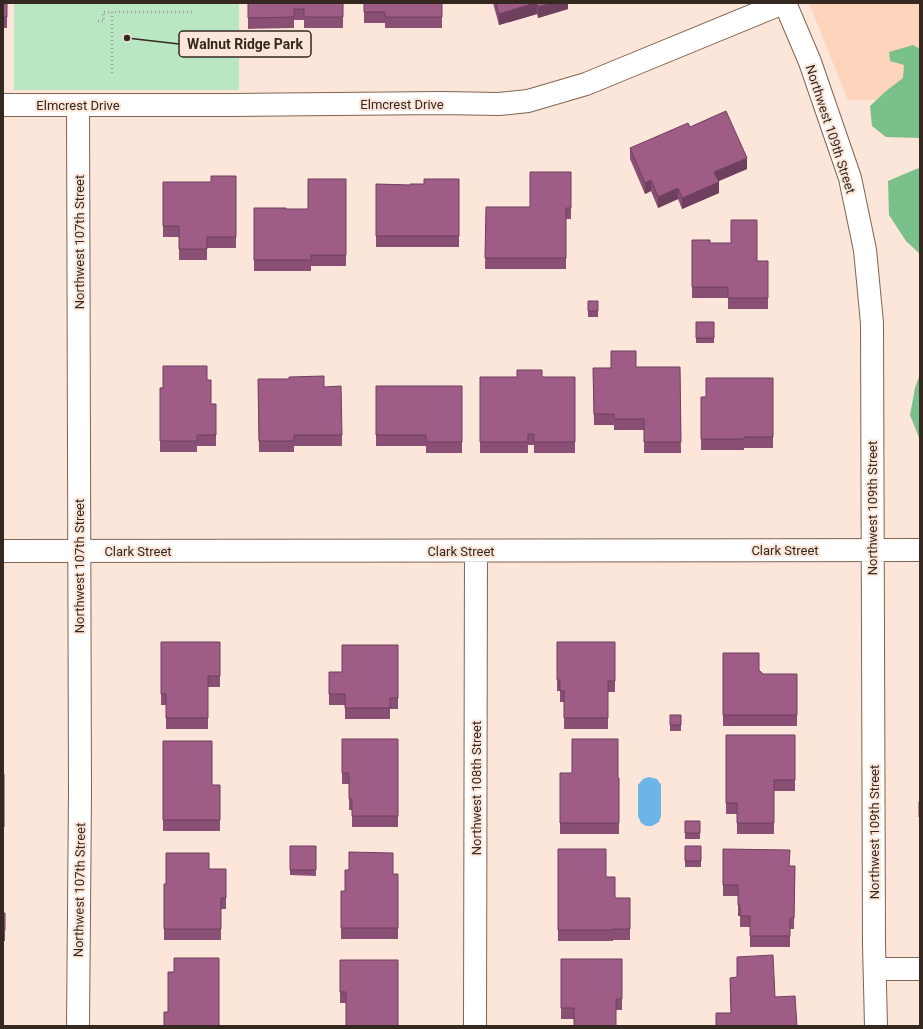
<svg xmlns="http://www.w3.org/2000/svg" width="923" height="1029" font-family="Roboto,sans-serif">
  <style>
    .built { fill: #fed5bc }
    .green { fill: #b9e7c2 }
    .forest { fill: #7ac08a }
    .water { fill: #6db4e8 }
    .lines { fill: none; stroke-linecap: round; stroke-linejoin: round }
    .minor-casing { stroke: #816451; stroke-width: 24 }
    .path { stroke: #ab998e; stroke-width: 2.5; stroke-dasharray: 1 3; stroke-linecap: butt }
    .minor { stroke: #fff; stroke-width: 22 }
    .wall { fill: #894f74 }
    .shaded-wall { fill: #6f405e }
    .building { fill: #9f5c87; stroke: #6f405e }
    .labels { text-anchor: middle; stroke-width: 4; stroke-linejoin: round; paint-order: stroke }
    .street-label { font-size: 13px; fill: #352820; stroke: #fbe6d9 }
    .leader { fill: none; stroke: #352820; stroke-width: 1.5 }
    .callout-dot { fill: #352820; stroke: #fbe6d9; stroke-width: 1.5 }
    .callout { fill: #fbe6d9; stroke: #352820; stroke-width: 1.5 }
    .callout-label { font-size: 14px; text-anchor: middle; font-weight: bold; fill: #352820 }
  </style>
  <rect width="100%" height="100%" fill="#fbe6d9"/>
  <!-- built -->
  <path class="built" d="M809 3H920V100H848Z"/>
  <!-- green -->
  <path class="green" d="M14 3H239V90H14Z"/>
  <!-- forest -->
  <path class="forest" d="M913 45 920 49V138L886 137 872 126 870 106 886 91 903 78 904 65 890 61 889 52Z
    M920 168V254L906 241 889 215 888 181 916 169Z
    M920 374V440L910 415 915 388Z"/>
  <!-- water -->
  <path class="water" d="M649 777 657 779 661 785V816L659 822 652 826H646L641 823 638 816V785L643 779Z"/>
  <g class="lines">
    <!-- minor casing -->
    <g class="minor-casing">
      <path id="minor" d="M785 3 810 62 850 178 865 250 872 323 874 944 876 1026
        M3 105H235L441 103 499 104 528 101 586 84 783 3
        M3 551 920 550
        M875 969H920
        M78 1026 80 793 78 105
        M475 1026 476 551"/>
    </g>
    <!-- path -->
    <path class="path" d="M98 21H104L103 12H112
      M112 73V12H195"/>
    <!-- minor -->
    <use href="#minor" class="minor"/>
  </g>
  <!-- wall -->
  <path class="wall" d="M3 3H7V28H3Z
    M248 3H343V28H304V20H294V28L248 29Z
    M364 3H442V28H385V23H364Z
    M493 3H568V9L538 18 537 14 499 25Z
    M690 127 747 169 719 181V193L682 209 678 199 658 208 651 191 645 194 630 159V148Z
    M571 172V219H566V269H485L486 207H530Z
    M236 176V248H207V260H179V237H163V182H211Z
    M346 179V266H311V271H254V208L286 209H308Z
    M459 179V247H376V184L410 185 424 184Z
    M692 240 710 243 757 261H768V309H728V298H692Z
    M588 301H598V317H588Z
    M696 322H714V343H696Z
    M680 367 681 453H644V430H614V425H594L593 368Z
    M480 377H575V453H534V445H528V453H480Z
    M773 378V448H744V450H701V397H706Z
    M258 379 324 387 342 435V446H294V452H259Z
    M207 380 211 404H216V446H197V452H160V388Z
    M376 386H462V453H426V446H376Z
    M161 642H220V687H208V729H166V705H161Z
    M557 642H615V692H608V729H564V702H560V691H557Z
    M398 645V709H390V719H345V705H329V672H342Z
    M723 653 759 670 763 674H797V726H723Z
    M670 715H681V731H670Z
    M726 735H795V791H774V834H737V814H726Z
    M342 739H398V827H352V810H349V784H342Z
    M163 741 212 785H220V831H163Z
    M560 773 619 778V834H560Z
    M3 774H4V838H3Z
    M685 821H700V839H685Z
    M290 846H316V876L290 875Z
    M685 846H701V867H685Z
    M558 849 606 877 615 898H630V940H613V941H558Z
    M723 849 790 866H795L794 929H790V947H750V927H740V916H738V896H723Z
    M209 869H226V909H221V940H164V884H166Z
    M393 874H398V939H341V891H345Z
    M3 913H5V941H3Z
    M737 957 775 997 797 1026H716V1013H731L730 978 737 977Z
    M561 959H622V1010H616L574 1019H561Z
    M340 960H398L346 1003H340Z"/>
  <!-- shaded-wall -->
  <path class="shaded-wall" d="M535 3H537V14L499 25V14Z
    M552 3H568V9L538 18V7Z
    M747 158V169L714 183V172Z
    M651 180V191L645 194V183Z
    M719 182V193L682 209V198Z
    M678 188V199L658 208V197Z"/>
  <!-- building -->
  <path class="building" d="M3 3H7V17H3Z
    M248 3H343V17H304V9H294V17L248 18Z
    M364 3H442V17H385V12H364Z
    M496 3H535L499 14Z
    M537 3H552L538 7Z
    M726 111 747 158 714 172 719 182 682 198 678 188 658 197 651 180 645 183 630 148 688 123 690 127Z
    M530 172H571V208H566V258H485L486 207H530Z
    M211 176H236V237H207V249H179V226H163V182H211Z
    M308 179H346V255H311V260H254V208H286V209H308Z
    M424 179H459V236H376V184L410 185V184H424Z
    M731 220H757V261H768V298H728V287H692V240H710V243H731Z
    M588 301H598V311H588Z
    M696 322H714V338H696Z
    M611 351H636V367H680L681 442H644V419H614V414H594L593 368H611Z
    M163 366H207V380H211V404H216V435H197V441H160V388H163Z
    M517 370H542V377H575V442H534V434H528V442H480V377H517Z
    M324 376V387L341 386 342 435H294V441H259L258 379H289V377Z
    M706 378H773V437H744V439H701V397H706Z
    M376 386H462V442H426V435H376Z
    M161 642H220V676H208V718H166V694H161Z
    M557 642H615V681H608V718H564V691H560V680H557Z
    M342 645H398V698H390V708H345V694H329V672H342Z
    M723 653H759V670L763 674H797V715H723Z
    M670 715H681V725H670Z
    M726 735H795V780H774V823H737V803H726Z
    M342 739H398V816H352V799H349V773H342Z
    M572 739H618V778H619V823H560V773H572Z
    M163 741H212V785H220V820H163Z
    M3 774H4V827H3Z
    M919 802H920V817H919Z
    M685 821H700V833H685Z
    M290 846H316V870H290Z
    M685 846H701V861H685Z
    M558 849H606V877H615V898H630V929H613V930H558Z
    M723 849 790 850 789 866H795L794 918H790V936H750V916H740V905H738V885H723Z
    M349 852 393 853V874H398V928H341V891H345V870H349Z
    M166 853H209V869H226V898H221V929H164V884H166Z
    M3 913H5V930H3Z
    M773 955 775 997 795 996 797 1026H716V1013H731L730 978 737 977V957Z
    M174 958H219V1026H164V1012H168V972H174Z
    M561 959H622V999H616V1026H574V1008H561Z
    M340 960H398V1026H346V992H340Z"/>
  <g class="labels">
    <!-- street labels -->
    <g class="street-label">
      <text x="402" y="109">Elmcrest Drive</text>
      <text x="78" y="110">Elmcrest Drive</text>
      <text transform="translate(831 129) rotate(72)" y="5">Northwest 109th Street</text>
      <text transform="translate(79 242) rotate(-90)" y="5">Northwest 107th Street</text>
      <text transform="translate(872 508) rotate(-90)" y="5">Northwest 109th Street</text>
      <text x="785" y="555">Clark Street</text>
      <text x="138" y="556">Clark Street</text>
      <text x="461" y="556">Clark Street</text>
      <text transform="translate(79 566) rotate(-90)" y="5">Northwest 107th Street</text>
      <text transform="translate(476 788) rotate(-90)" y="5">Northwest 108th Street</text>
      <text transform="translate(874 832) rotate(-90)" y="5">Northwest 109th Street</text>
      <text transform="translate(79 890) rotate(-89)" y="5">Northwest 107th Street</text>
    </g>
  </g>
  <!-- callouts -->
  <path class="leader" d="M127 38L179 44"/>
  <circle class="callout-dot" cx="127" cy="38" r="4"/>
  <rect class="callout" x="179" y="31" width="132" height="26" rx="4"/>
  <g class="callout-label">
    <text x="245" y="49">Walnut Ridge Park</text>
  </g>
  <!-- border -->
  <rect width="923" height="1029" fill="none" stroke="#352820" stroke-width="8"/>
</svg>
